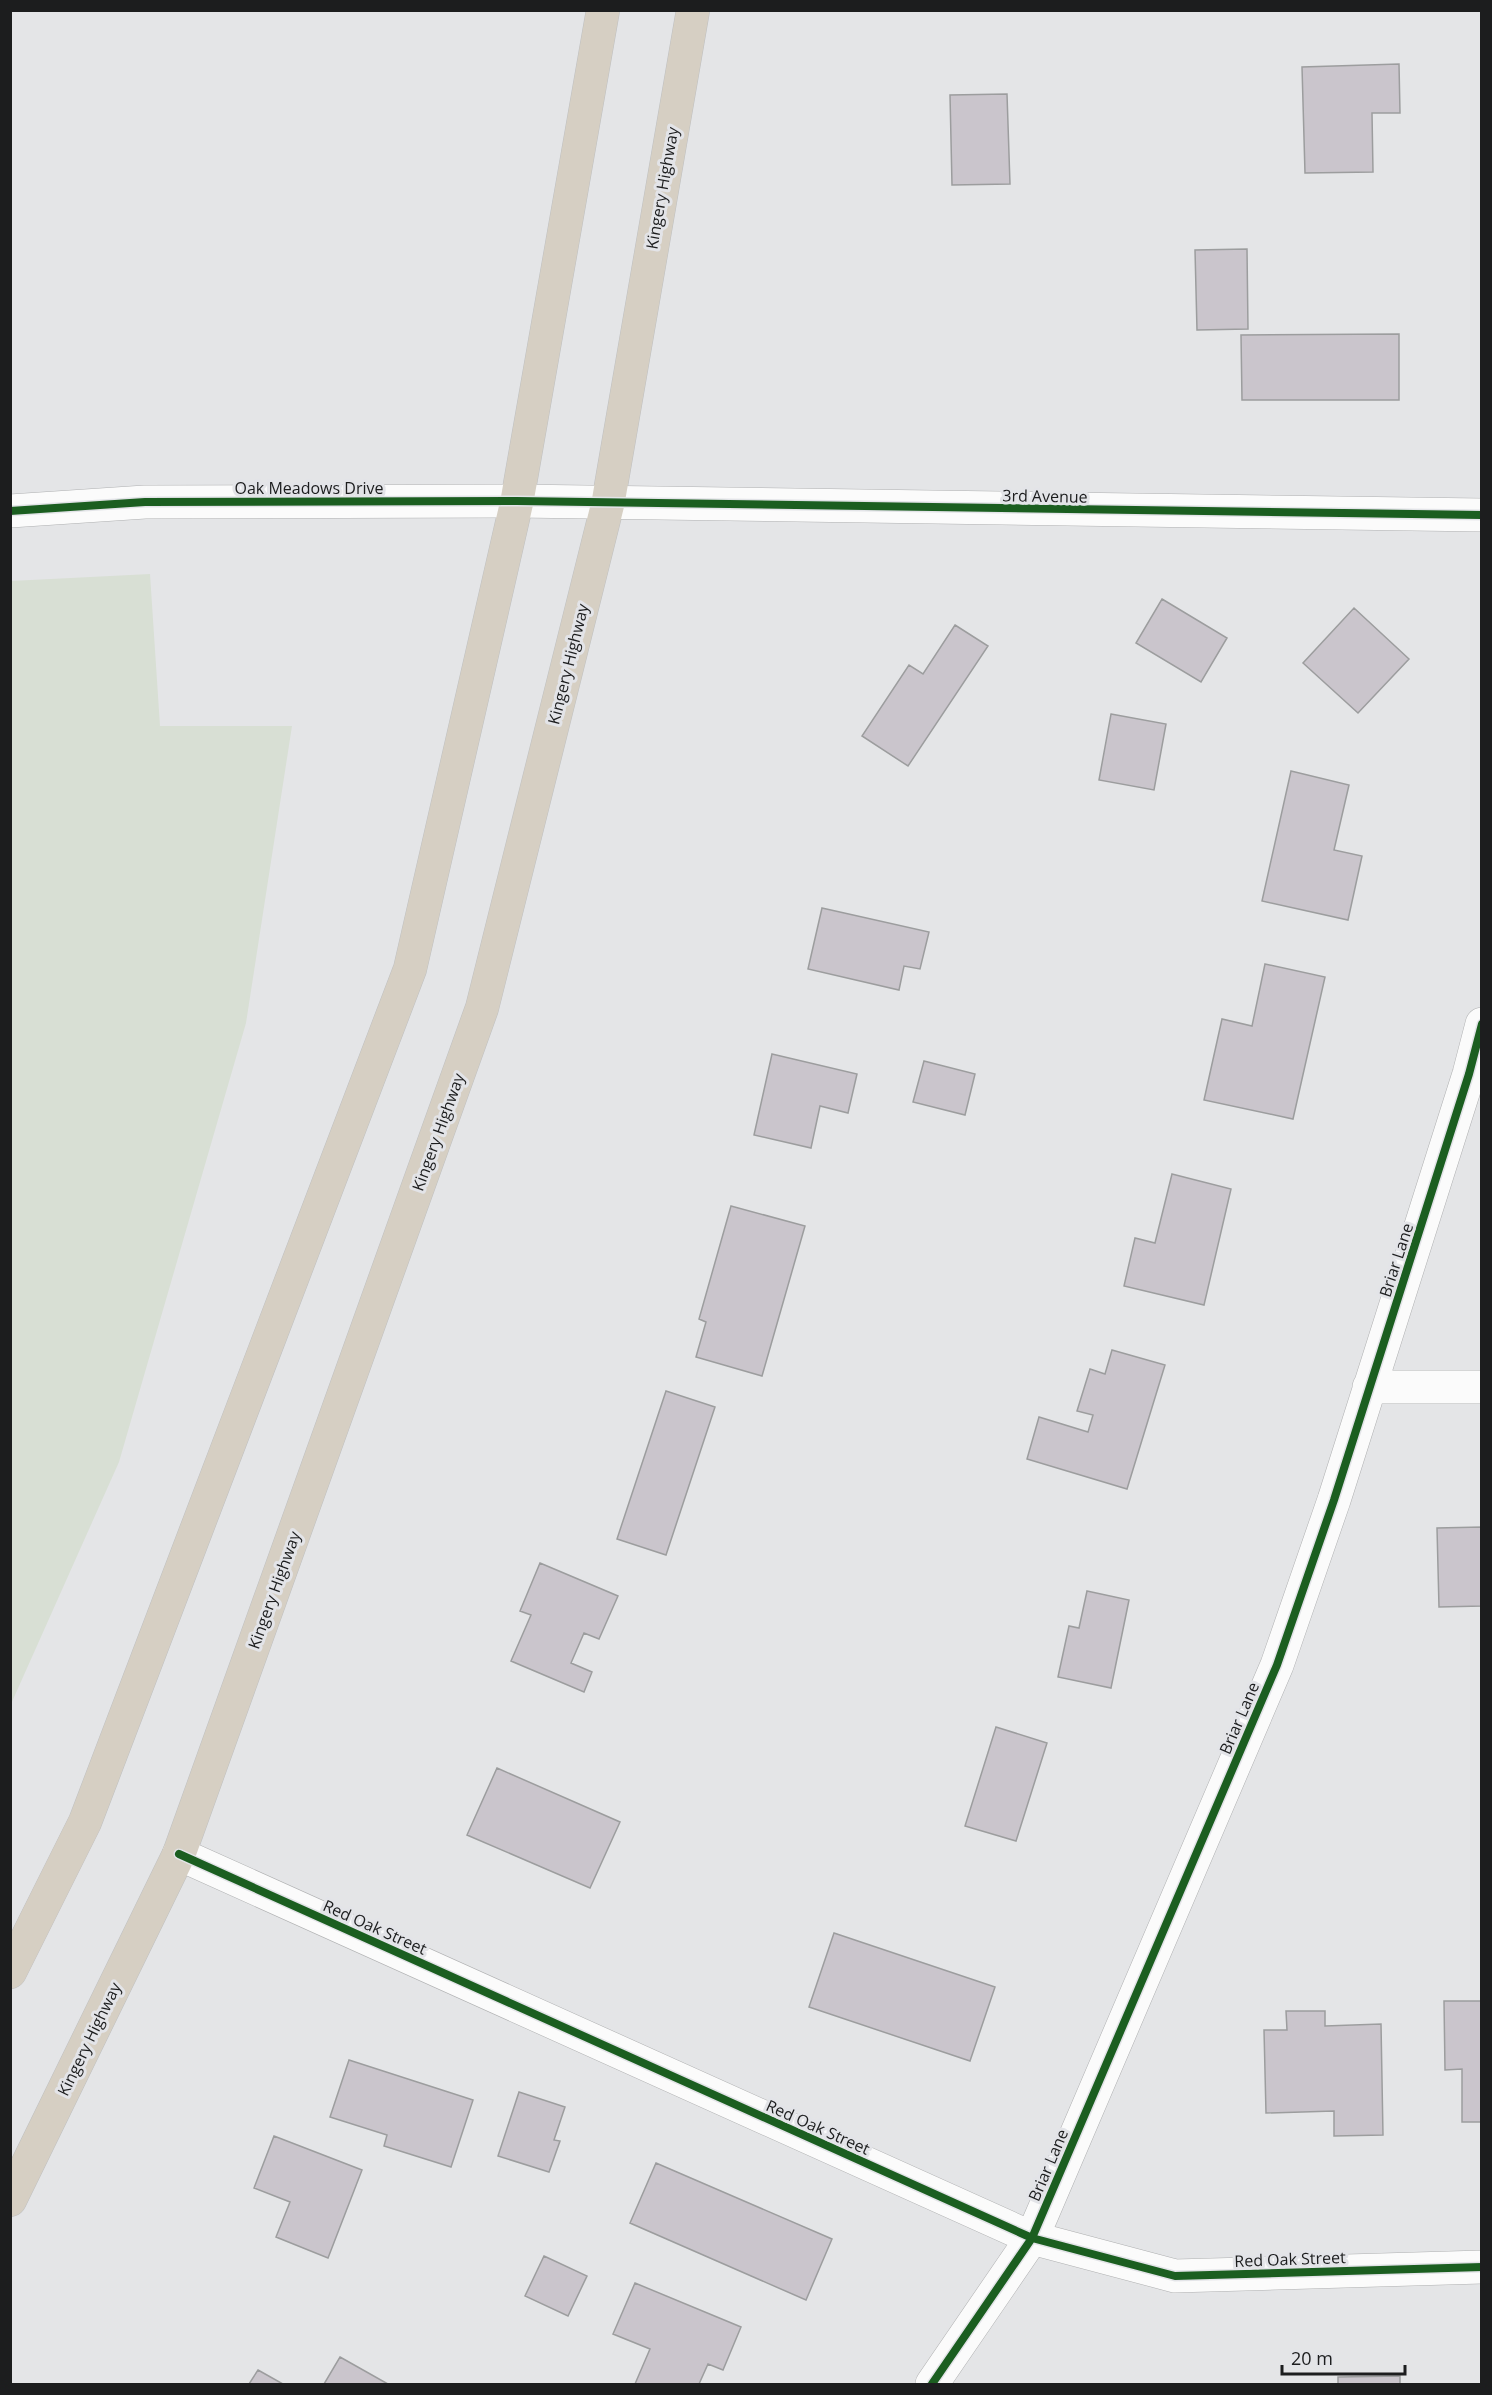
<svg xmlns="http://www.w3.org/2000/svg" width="1492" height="2395" font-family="'Open Sans',sans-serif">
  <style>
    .green { fill: #d8dfd4 }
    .building { fill: #cac5cc; stroke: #9c9d9e; stroke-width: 1.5 }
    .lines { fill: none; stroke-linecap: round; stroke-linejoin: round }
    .minor-casing { stroke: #afb0b1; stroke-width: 34 }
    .highway-casing { stroke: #bfc0c1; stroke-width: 34 }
    .minor { stroke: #fbfbfb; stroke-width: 33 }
    .highway { stroke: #d6cfc3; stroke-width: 33 }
    .cycleway-casing { stroke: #e3e4e8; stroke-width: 11 }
    .cycleway { stroke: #1b5e20; stroke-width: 8 }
    .labels { text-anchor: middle; stroke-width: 6; stroke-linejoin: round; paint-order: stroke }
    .street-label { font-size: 16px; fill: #1c1d1e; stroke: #e3e4e8 }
  </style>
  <rect width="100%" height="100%" fill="#e4e5e7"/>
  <!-- green -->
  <path class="green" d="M150 574 160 726H292L246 1023 119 1462 11 1704V581Z"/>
  <!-- building -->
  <path class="building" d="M1399 64 1400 113H1372L1373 172 1305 173 1302 67Z
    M1007 94 1010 184 952 185 950 95Z
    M1247 249 1248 329 1197 330 1195 250Z
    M1399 334V400H1242L1241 335Z
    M1162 599 1227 638 1201 682 1136 643Z
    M1354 608 1409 659 1358 713 1303 663Z
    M955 625 988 646 908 766 862 736 909 665 923 674Z
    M1111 714 1166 724 1154 790 1099 780Z
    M1291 771 1349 785 1334 850 1362 856 1348 920 1262 901Z
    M822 908 929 932 920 969 904 966 899 990 808 969Z
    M1265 964 1325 977 1293 1119 1204 1100 1222 1019 1252 1026Z
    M772 1054 857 1074 848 1113 820 1106 811 1148 754 1135Z
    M924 1061 975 1074 965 1115 913 1102Z
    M1172 1174 1231 1189 1204 1305 1124 1286 1135 1238 1155 1243Z
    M731 1206 805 1226 762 1376 696 1357 706 1322 699 1319Z
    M1112 1350 1165 1365 1127 1489 1027 1459 1039 1417 1088 1432 1093 1415 1077 1411 1090 1369 1105 1374Z
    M666 1391 715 1407 666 1555 617 1539Z
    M1482 1527V1606L1439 1607 1437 1528Z
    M540 1563 618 1596 599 1639 584 1633 571 1663 592 1672 584 1692 511 1661 531 1615 520 1611Z
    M1087 1591 1129 1600 1111 1688 1058 1677 1069 1626 1079 1628Z
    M996 1727 1047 1743 1016 1841 965 1826Z
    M497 1768 620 1822 590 1888 467 1835Z
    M834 1933 995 1987 970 2061 809 2007Z
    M1444 2001H1482V2122H1462V2069L1445 2070Z
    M1286 2011H1325V2026L1381 2024 1383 2135 1334 2136V2111L1266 2113 1264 2030H1287Z
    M349 2060 473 2100 451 2167 384 2146 387 2135 330 2117Z
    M519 2092 565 2107 554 2140 560 2141 549 2172 498 2156Z
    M274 2136 362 2170 328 2258 276 2237 290 2202 254 2188Z
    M656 2163 832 2239 806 2300 630 2223Z
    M544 2256 587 2276 568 2316 525 2296Z
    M635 2283 741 2327 723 2370 708 2364 699 2384H635L650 2349 613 2334Z
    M340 2357 388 2384H324Z
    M258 2370 283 2384H249Z
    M1400 2376V2384H1338V2377Z"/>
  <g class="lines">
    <!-- minor casing -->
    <g class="minor-casing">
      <path id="minor" d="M10 511 145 502 517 501 1482 515
        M1369 1387H1482
        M179 1854 1032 2238 1175 2276 1482 2267
        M932 2384 1032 2238 1277 1665 1334 1500 1469 1074 1482 1024"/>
    </g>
    <!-- highway casing -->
    <g class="highway-casing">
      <path id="highway" d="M10 1972 85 1822 410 969 517 501 603 10
        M10 2200 179 1854 482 1008 608 503 693 10"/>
    </g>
    <!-- minor -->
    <use href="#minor" class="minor"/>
    <!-- highway -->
    <use href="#highway" class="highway"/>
    <!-- cycleway casing -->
    <g class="cycleway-casing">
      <path id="cycleway" d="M10 511 145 502 517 501 1482 515
        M179 1854 1032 2238 1175 2276 1482 2267
        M932 2384 1032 2238 1277 1665 1334 1500 1469 1074 1482 1024"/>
    </g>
    <!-- cycleway -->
    <use href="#cycleway" class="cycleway"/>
  </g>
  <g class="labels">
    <!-- street labels -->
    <g class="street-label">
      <text transform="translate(662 188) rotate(-80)" y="6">Kingery Highway</text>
      <text x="309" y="494">Oak Meadows Drive</text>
      <text transform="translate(1045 496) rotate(1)" y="6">3rd Avenue</text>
      <text transform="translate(568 664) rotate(-76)" y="6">Kingery Highway</text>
      <text transform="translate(438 1132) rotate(-70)" y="6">Kingery Highway</text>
      <text transform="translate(1396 1260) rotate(-72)" y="6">Briar Lane</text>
      <text transform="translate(274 1590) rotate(-70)" y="6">Kingery Highway</text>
      <text transform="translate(1239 1718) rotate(-67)" y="6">Briar Lane</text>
      <text transform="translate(375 1927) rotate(24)" y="6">Red Oak Street</text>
      <text transform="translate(89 2039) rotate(-64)" y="6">Kingery Highway</text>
      <text transform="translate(818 2127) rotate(24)" y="6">Red Oak Street</text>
      <text transform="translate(1048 2165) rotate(-67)" y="6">Briar Lane</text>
      <text transform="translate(1290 2259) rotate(-2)" y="6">Red Oak Street</text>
    </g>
  </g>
  <!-- border -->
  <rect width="1492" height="2395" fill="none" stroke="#1c1d1e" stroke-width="24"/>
  <!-- scale -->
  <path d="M1282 2365v9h123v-9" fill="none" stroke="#1c1d1e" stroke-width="3"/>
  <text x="1291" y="2365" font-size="18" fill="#1c1d1e" stroke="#e3e4e8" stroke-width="4.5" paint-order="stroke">20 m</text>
</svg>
